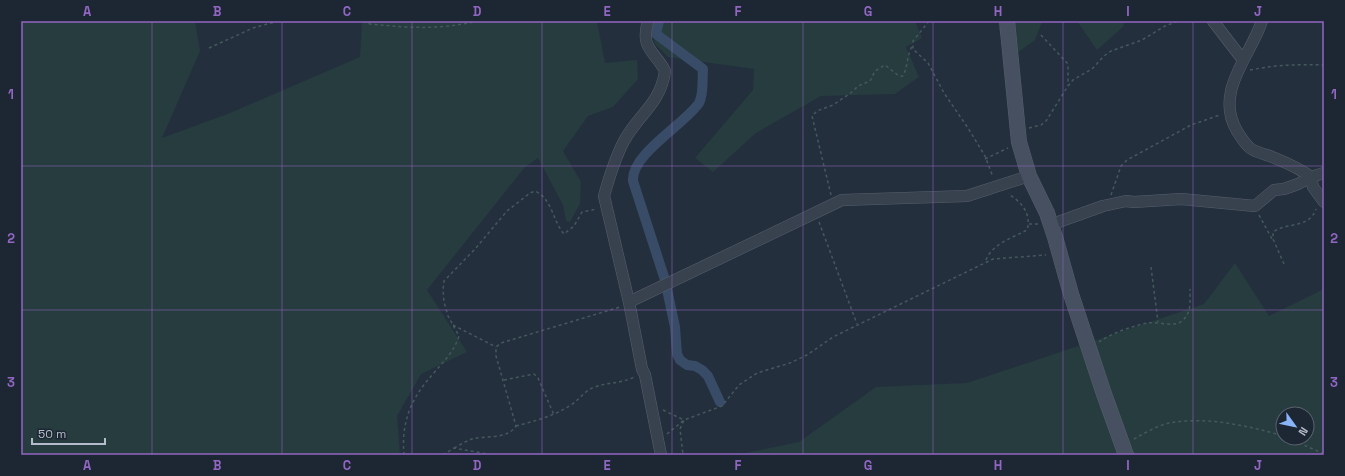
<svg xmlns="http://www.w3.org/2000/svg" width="1345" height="476" font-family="'Space Grotesk',sans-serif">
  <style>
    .green { fill: #263c3f; fill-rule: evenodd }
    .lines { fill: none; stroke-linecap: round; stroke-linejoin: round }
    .canal { stroke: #394c67; stroke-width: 10 }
    .street-casing { stroke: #565f6c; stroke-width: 12 }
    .secondary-casing { stroke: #565f6c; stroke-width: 16 }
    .path { stroke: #44595c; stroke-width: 1.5; stroke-dasharray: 3 3; stroke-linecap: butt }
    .street { stroke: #38414e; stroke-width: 11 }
    .secondary { stroke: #465061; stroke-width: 15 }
    .grid { fill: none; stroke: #9266c3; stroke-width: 1; stroke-opacity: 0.55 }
    .neatline { fill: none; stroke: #9266c3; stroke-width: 1.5 }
    .grid-label { font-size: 13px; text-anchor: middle; font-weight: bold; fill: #9266c3 }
  </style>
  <rect width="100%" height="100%" fill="#242f3e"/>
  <!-- green -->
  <path class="green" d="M21 21H195L200 51 162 138 230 113 360 57 362 21H597L605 63 637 60 638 79 613 107 588 116 563 151 581 182 580 204 570 222 566 221 563 205 538 158 525 167 427 290 467 352 421 374 397 416 400 455H21Z
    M656 21H915L922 38 906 47 919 77 895 94 821 96 756 133 713 172 695 158 753 90 754 69 668 57 654 43Z
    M1014 21H1044L1042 22 1035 40 1006 61 998 26 1006 35Z
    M1077 21H1123L1124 26 1097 50Z
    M1235 263 1269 316 1324 289V455H736L799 442 876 387 967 383 1204 304ZM1283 414H1307V438H1283Z"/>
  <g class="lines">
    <!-- canal -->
    <path class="canal" d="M659 21 656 34 703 69C702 79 704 94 699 103 685 124 631 154 633 181L665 280 675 327 677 354 680 360 687 365 695 366 702 370 708 376 720 402"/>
    <!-- street casing -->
    <g class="street-casing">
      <path id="street" d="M648 21C640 49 654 50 665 71 661 103 638 115 624 141 615 158 609 178 604 196L629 302 642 369 645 375 661 455
        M1213 21 1243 60
        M1262 21C1250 57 1214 92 1237 131 1241 137 1244 143 1250 148 1255 152 1264 154 1270 156 1284 162 1298 167 1311 177L1313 187 1324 202
        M1050 225 1103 206 1126 201 1134 202 1181 199 1255 206 1274 190 1284 189 1298 184 1311 177 1324 173
        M629 302 842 200 967 196 1029 176"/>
    </g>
    <!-- secondary casing -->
    <g class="secondary-casing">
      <path id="secondary" d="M1007 21 1019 142 1029 176 1047 213 1055 237 1071 294 1104 394 1126 455"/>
    </g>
    <!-- path -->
    <path class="path" d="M363 21 370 24C409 28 439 30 478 21
      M929 21 913 41V49L928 63 944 93 968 128 985 156 993 177
      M1041 35 1068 64V86
      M209 48 253 28 278 21
      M1250 70C1275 65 1299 64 1324 65
      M1029 128 1041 125 1046 121 1068 86 1073 80 1092 69 1104 56 1111 51 1142 40 1165 26 1179 21
      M985 159 1008 148
      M831 195 812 116 817 111 833 105 852 92 858 86 870 81 875 71 885 65 899 76H903C908 66 907 53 913 45
      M1111 195 1121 166 1127 160 1191 125 1220 115
      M1259 215 1272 239
      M819 222 857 324
      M1029 224H1038
      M986 260C992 244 1012 238 1027 230 1032 214 1021 201 1008 194
      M1284 264 1273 239V232C1286 222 1309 229 1316 209
      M1151 267 1158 322
      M453 325 496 347
      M1099 342C1112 333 1132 326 1148 323 1158 321 1173 328 1182 321 1192 313 1190 300 1190 289
      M504 380 534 374 538 378 554 415
      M663 410 684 420 680 429 683 455
      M516 426C535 421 554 416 571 405 580 399 585 390 595 387 608 382 620 384 634 377
      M667 434 684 420 722 406 739 385 757 373 790 363 807 355 833 337 993 259 1046 255
      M1288 438 1324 454
      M1134 439C1145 433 1158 425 1170 423 1205 416 1250 426 1283 436
      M454 448C460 445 466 441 472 439 486 435 507 440 516 426L496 356V347L501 343 620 307
      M404 455C401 422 411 398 433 374 443 362 454 352 459 336L448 316 444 302 443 290 444 281 475 249 507 211 530 193 535 191C552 198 553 222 564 234L574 226 582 212 597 209
      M443 455 454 448 493 455"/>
    <!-- street -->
    <use href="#street" class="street"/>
    <!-- secondary -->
    <use href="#secondary" class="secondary"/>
  </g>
  <!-- grid -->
  <path class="grid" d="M152 21V455M282 21V455M412 21V455M542 21V455M672 21V455M803 21V455M933 21V455M1063 21V455M1193 21V455M21 166H1324M21 310H1324"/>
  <!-- border -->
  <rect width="1345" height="476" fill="none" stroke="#1d2633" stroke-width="44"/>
  <!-- north arrow -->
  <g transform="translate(1295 426) rotate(123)"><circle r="19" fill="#1d2633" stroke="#59626f"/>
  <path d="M0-3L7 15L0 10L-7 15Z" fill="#8ab4f8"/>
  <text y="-6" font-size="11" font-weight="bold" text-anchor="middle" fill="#b4bcc9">N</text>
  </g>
  <!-- scale -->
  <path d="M32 438v6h73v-6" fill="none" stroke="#b4bcc9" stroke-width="2"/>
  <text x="38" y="438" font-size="12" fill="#b4bcc9" stroke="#1d2633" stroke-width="3" paint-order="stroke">50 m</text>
  <rect x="22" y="22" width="1301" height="432" class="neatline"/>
  <g class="grid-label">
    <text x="87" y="16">A</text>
    <text x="217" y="16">B</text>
    <text x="347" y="16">C</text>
    <text x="477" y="16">D</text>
    <text x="607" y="16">E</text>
    <text x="738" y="16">F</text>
    <text x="868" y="16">G</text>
    <text x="998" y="16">H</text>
    <text x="1128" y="16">I</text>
    <text x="1258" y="16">J</text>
    <text x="11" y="99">1</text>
    <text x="1334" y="99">1</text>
    <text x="11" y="243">2</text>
    <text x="1334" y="243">2</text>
    <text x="11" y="387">3</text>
    <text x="1334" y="387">3</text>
    <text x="87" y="470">A</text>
    <text x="217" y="470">B</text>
    <text x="347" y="470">C</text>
    <text x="477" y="470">D</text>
    <text x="607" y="470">E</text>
    <text x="738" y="470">F</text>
    <text x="868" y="470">G</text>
    <text x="998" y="470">H</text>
    <text x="1128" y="470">I</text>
    <text x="1258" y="470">J</text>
  </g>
</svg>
